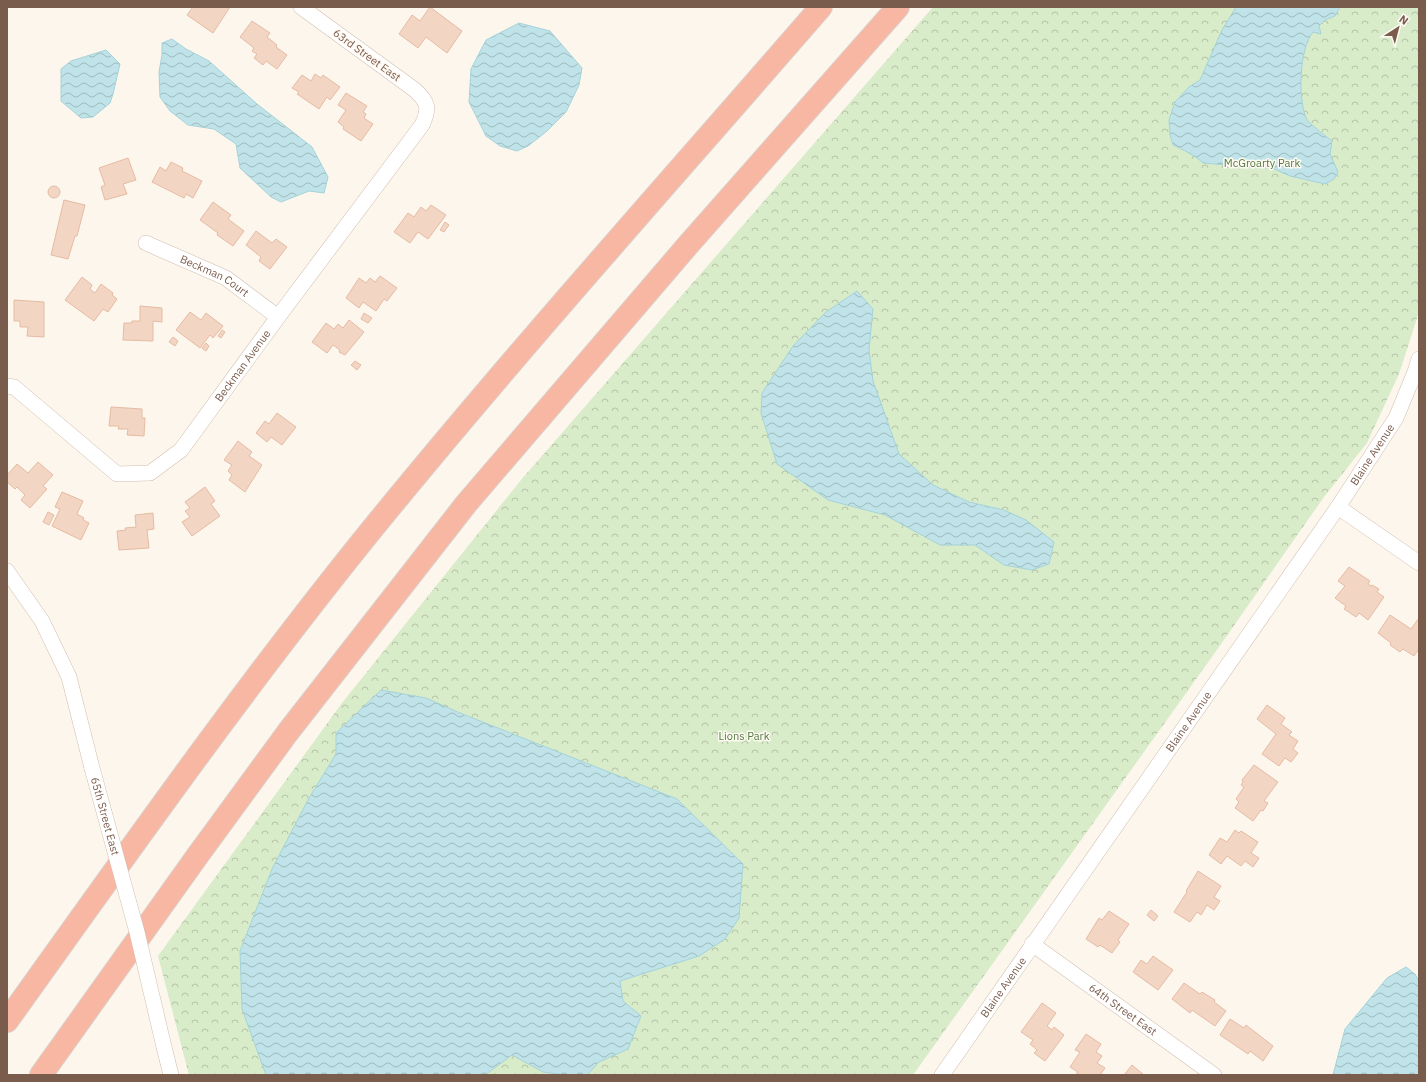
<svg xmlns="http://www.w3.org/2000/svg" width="1426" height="1082" font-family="'IBM Plex Sans',sans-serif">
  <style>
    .park { fill: url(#park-crowns) }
    .water { fill: url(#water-waves); stroke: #a5d3da }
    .building { fill: #f3d5c3; stroke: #e6bba3 }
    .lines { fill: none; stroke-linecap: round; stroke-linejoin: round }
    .minor-casing { stroke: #d1beb0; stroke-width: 16 }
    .highway-casing { stroke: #dad1cd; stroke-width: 24 }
    .minor { stroke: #fff; stroke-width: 15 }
    .highway { stroke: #f7b7a3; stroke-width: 22 }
    .minor-bridge-casing { stroke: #d1beb0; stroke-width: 16; stroke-linecap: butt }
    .minor-bridge { stroke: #fff; stroke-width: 15 }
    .labels { text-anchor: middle; stroke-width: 3; stroke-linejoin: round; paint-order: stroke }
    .street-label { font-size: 11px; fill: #7a5c4d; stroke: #fffaf3 }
    .park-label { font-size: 11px; fill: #537a41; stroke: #fffaf3 }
  </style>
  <defs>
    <pattern id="park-crowns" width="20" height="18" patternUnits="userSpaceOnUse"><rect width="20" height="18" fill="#d8ecc9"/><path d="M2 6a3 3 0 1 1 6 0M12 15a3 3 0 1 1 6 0" fill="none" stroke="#b4c2a5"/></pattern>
    <pattern id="water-waves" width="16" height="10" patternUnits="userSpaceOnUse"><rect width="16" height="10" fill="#bfe3e8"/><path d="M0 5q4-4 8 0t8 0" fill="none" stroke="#a0bbbe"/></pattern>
  </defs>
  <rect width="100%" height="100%" fill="#fdf6ec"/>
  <!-- park -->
  <path class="park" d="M933 7H1419V312L1399 374 1367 443 1324 497 1214 654 913 1075H189L158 956 342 703 521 480Z"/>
  <!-- water -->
  <path class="water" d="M1236 7H1340L1335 16 1325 20 1319 26 1321 34 1313 32C1299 49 1298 98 1306 118 1309 124 1326 136 1332 141L1330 154 1338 172 1334 179 1325 184 1290 176 1272 168 1237 167 1227 165 1203 163C1196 156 1182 149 1173 145L1170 135 1169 120 1175 102 1189 87 1200 80 1222 30Z
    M519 23 550 31 582 68 579 85 566 112 547 131 528 146 517 151 500 146 486 136 469 102 471 69 486 40Z
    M172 39 186 49 209 61 257 104 312 147 328 177 324 193 309 191 281 202 271 197 240 168 236 144 214 129 188 125 170 111 160 97 159 72 162 55V43Z
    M106 50 120 64 113 94 110 103 93 117 81 118 61 101V69L71 61Z
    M857 291 873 309 869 350 873 381 899 454 933 485 969 502 1004 510 1026 520 1054 542 1049 564 1032 570 1004 565 975 545H940L885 515 828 500 777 464 761 413 762 393 793 346 826 312Z
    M381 690 426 698 460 713 677 799 743 864 739 918 725 939 699 956 620 981 623 1001 641 1016 628 1049 599 1062 587 1075H565L543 1072 512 1055 485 1075H266L242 1009 240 951 272 869 309 798 336 754V733Z
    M1406 967 1415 974 1419 981V1075H1333L1345 1029 1387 978Z"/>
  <!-- building -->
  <path class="building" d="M193 7H230L213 33 187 15Z
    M430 7 462 31 447 53 426 37 418 48 399 34 412 15 420 21Z
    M252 21 270 33 267 37 277 45 276 47 287 55 277 69 266 61 263 65 254 58 257 54 252 51 254 48 240 37Z
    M315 74 321 78 323 75 340 87 330 100 327 97 319 109 297 94 299 92 292 88 302 75 311 81Z
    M346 93 367 106 363 112 366 114 364 118 373 124 361 141 343 129 344 127 338 122 346 110 338 105Z
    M128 158 136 180 123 184 127 194 105 200 101 187 105 185 99 168Z
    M171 162 183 168 182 171 202 181 193 198 186 194 184 198 152 182 160 167 166 171Z
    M48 192a6 6 0 1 1 12 0a6 6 0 1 1-12 0Z
    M64 200 85 205 77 236H75L68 259 51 255Z
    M213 202 231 215 228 219 244 231 233 246 217 235 218 233 200 220Z
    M431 205 446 215 428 239 418 232 410 243 394 232 408 213 414 217 421 207 426 211Z
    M445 222 449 225 444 232 440 230Z
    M256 231 272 243 276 239 287 247 270 269 259 261 261 257 246 245Z
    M380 276 397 288 387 301 384 299 376 311 363 302 359 308 346 298 359 278 366 283 370 278 375 282Z
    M82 277 92 285 90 289 95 293 101 284 113 293 112 295 117 299 108 312 103 309 94 321 65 300Z
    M14 300 44 302V337L27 336 28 327H20V321H14Z
    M140 306 162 308V322L153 321V341L123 340 124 323H132V321H140Z
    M190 312 201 320 206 313 223 326 213 338 210 335 200 348 176 330Z
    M364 313 372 318 368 323 361 319Z
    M349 320 364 332 345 355 339 352 340 350 333 345 327 353 312 342 326 323 334 329 338 324 343 328Z
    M222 330 225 332 221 338 218 336Z
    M173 337 178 341 175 346 169 342Z
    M206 343 209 346 206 351 202 348Z
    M355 361 361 365 357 370 351 365Z
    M111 407 142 409V418H145L144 436 127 435 128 429H118L119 426H109Z
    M277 413 296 427 282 445 271 437 267 442 256 433 265 421 269 424Z
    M238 441 252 452 249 456 262 465 245 492 229 480 232 475 228 471 232 465 224 460Z
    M38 462 53 475 43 486 47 489 30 508 21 500 25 495 17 487 15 489 7 482V475L17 464 28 473Z
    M205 487 215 501 211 504 220 516 192 536 182 522 190 517 185 511 190 508 185 502Z
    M62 492 83 501 77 514 84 518 83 520 89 523 81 540 52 526 60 509 55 507Z
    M48 512 54 515 49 525 43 522Z
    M153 513 154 529 147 530 149 548 119 550 117 531 126 530 125 528 136 527 135 515Z
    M1349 567 1370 581 1368 584 1371 586 1372 585 1379 589 1377 592 1384 597 1368 620 1359 613 1356 617 1344 609 1346 606 1335 598 1345 586 1338 581Z
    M1390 615 1411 629 1419 618V649L1414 656 1403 649 1400 652 1390 645 1391 643 1378 633Z
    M1267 705 1285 718 1281 724 1292 732 1289 735 1298 741 1293 749 1298 753 1291 762 1285 758 1279 766 1262 754 1276 734 1257 719Z
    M1254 765 1278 782 1264 801 1268 803 1263 811 1261 810 1253 821 1235 808 1239 802 1236 799 1244 787 1241 785 1243 782 1242 780Z
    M1235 830 1239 833 1241 831 1258 842 1251 853 1259 858 1253 867 1245 861 1241 866 1227 856 1221 864 1209 855 1220 838 1227 842Z
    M1198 871 1221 886 1214 897 1220 901 1214 910 1207 905 1201 915 1197 912 1190 922 1174 912 1187 892 1186 891Z
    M1151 910 1158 916 1154 921 1147 915Z
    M1109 911 1129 924 1118 940 1120 942 1112 953 1100 945 1098 947 1086 939 1099 918 1102 920Z
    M1153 956 1173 970 1158 990 1133 972 1141 960 1147 964Z
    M1184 983 1200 994 1202 992 1215 1000 1214 1002 1226 1011 1215 1026 1192 1010 1190 1013 1172 999Z
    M1042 1003 1056 1013 1047 1026 1052 1030 1054 1027 1064 1035 1045 1061 1034 1053 1037 1050 1030 1044 1033 1040 1021 1032Z
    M1230 1019 1244 1028 1246 1025 1273 1046 1263 1061 1250 1051 1248 1054 1220 1035Z
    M1086 1034 1101 1044 1096 1052 1102 1056 1097 1063 1105 1068 1100 1075H1075L1078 1072 1070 1067 1080 1052 1075 1050Z
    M1132 1065 1144 1075H1124Z"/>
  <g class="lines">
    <!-- minor casing -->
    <g class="minor-casing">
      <g id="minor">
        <path id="s1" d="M146 243 226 278 278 317"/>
        <path id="s2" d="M7 386 14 387 117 474 150 473 181 450 278 317 422 125C430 108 428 102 415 90L301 7"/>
        <path d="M1338 507 1419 563"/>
        <path d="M7 571 42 621 69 677 92 768"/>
        <path id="s3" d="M1032 944 1214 1075"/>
        <path d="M164 1047 171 1075"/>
        <path id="s4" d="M942 1075 1338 507 1396 418 1415 372 1419 359"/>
      </g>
    </g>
    <!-- highway casing -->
    <g class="highway-casing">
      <path id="highway" d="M7 1021C126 855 244 687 373 528 518 350 671 180 821 7
        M41 1075 198 855 288 732 466 504 688 245 898 7"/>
    </g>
    <!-- minor -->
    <use href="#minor" class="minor"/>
    <!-- highway -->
    <use href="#highway" class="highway"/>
    <!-- minor-bridge casing -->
    <g class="minor-bridge-casing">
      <g id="minor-bridge">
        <path id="s5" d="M92 768 137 932 164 1047"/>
      </g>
    </g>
    <!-- minor-bridge -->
    <use href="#minor-bridge" class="minor-bridge"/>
  </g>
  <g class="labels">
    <!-- street labels -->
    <g class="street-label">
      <text transform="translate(367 55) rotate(36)" y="4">63rd Street East</text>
      <text dy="4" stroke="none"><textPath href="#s1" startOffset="76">Beckman Court</textPath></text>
      <text dy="4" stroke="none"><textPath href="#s2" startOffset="318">Beckman Avenue</textPath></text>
      <text dy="4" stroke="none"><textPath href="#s4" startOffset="755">Blaine Avenue</textPath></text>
      <text dy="4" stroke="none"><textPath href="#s4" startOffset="431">Blaine Avenue</textPath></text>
      <text dy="4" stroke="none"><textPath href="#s5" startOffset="50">65th Street East</textPath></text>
      <text dy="4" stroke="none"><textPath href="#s4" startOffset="107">Blaine Avenue</textPath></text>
      <text dy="4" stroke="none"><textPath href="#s3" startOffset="112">64th Street East</textPath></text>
    </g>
    <!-- park labels -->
    <g class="park-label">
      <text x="1262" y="167">McGroarty Park</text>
      <text x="744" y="740">Lions Park</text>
    </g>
  </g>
  <!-- border -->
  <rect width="1426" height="1082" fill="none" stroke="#7a5c4d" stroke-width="16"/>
  <!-- north arrow -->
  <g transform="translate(1398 28) rotate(36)" stroke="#fffaf3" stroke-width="3" paint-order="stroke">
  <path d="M0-3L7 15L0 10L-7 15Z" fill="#7a5c4d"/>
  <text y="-6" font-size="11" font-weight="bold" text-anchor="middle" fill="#7a5c4d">N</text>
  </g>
</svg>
